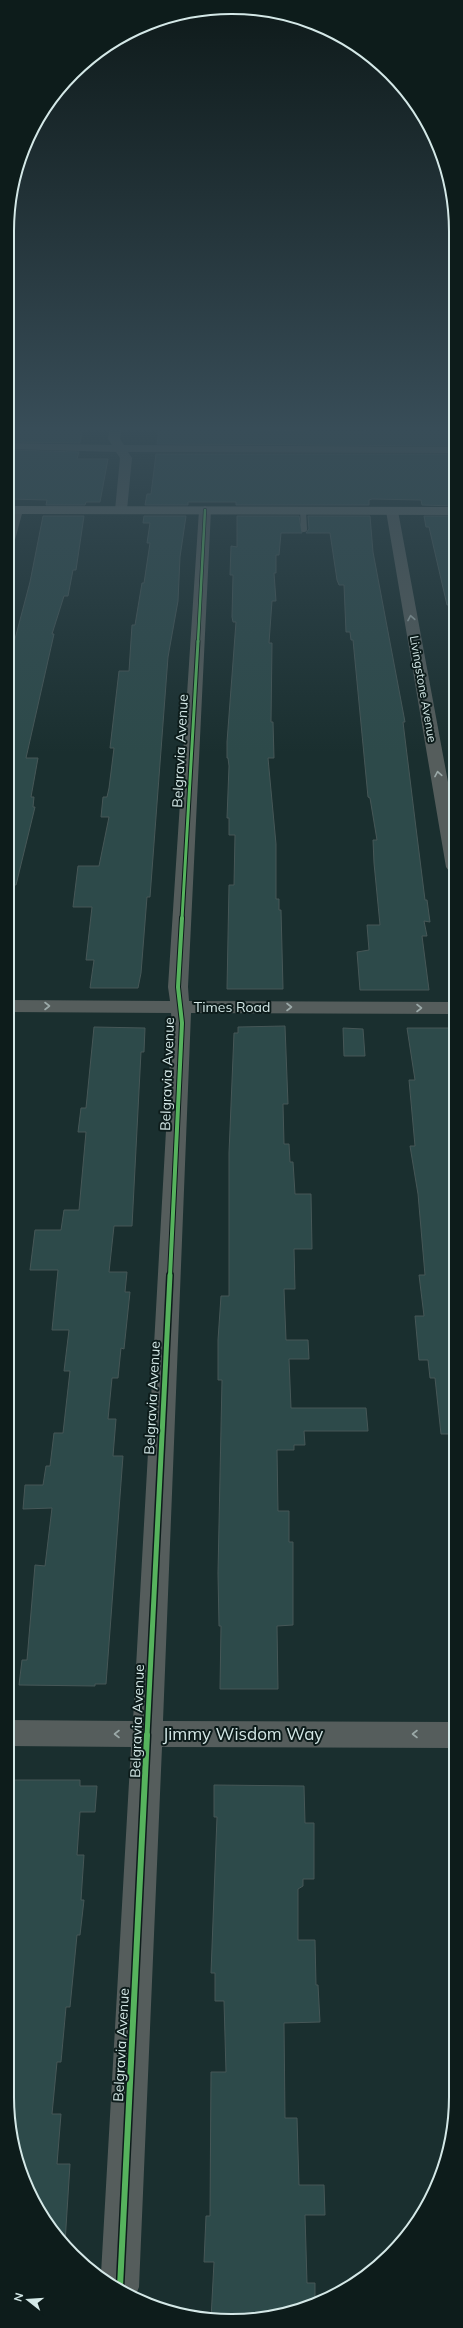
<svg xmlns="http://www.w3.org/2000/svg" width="463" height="2328" font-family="Mulish,sans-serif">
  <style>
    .building { fill: #2d4a4a; stroke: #465757 }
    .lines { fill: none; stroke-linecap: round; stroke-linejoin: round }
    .lane { stroke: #555d5c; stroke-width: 6 }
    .street { fill: #555d5c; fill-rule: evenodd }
    .secondary { fill: #5d6665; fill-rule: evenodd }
    .cycleway-far4-casing { stroke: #0d1c1b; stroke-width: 4 }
    .cycleway-far3-casing { stroke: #0d1c1b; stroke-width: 5 }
    .cycleway-far2-casing { stroke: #0d1c1b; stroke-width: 6 }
    .cycleway-far1-casing { stroke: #0d1c1b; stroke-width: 8 }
    .cycleway-casing { stroke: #0d1c1b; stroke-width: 9 }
    .cycleway-far4 { stroke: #56b35d; stroke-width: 2.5 }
    .cycleway-far3 { stroke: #56b35d; stroke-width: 3 }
    .cycleway-far2 { stroke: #56b35d; stroke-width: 4 }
    .cycleway-far1 { stroke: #56b35d; stroke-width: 5 }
    .cycleway { stroke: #56b35d; stroke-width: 6 }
    .oneway { stroke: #9ba9a8 }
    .labels { text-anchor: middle; stroke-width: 4; stroke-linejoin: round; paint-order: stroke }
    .far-street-label { font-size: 12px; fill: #d4e8e7; stroke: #0d1c1b }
    .street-label { font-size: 14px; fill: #d4e8e7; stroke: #0d1c1b }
    .near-street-label { font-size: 17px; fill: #d4e8e7; stroke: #0d1c1b }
    .rim { fill: none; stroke: #d4e8e7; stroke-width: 2 }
  </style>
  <rect width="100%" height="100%" fill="#1a2f2f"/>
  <!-- building -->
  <path class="building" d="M9 426H81L83 427 80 443 9 442Z
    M159 428 366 432 365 429H442L455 430V446L157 444Z
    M9 450 79 452 77 459H108L100 502H86L85 505H46L47 500 9 499Z
    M156 454H455V506L422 505 421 500 372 499 369 500V505H236V502H188V505H145L147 494H151Z
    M43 516H84L76 570H73L68 596H64L52 634H54L26 758H38L31 797H34L33 807H35L16 885 8 884V680L14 661H12L14 654H11L30 582Z
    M144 516H186L180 557 178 601 168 657 150 897H147L141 973 138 988H90L94 960H86L92 907H73L78 866H99L109 817H101L103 797H107L109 788 114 748H110L119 671H129L132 625H135L142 583H144L150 543H147L150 523H143Z
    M237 516H299L302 533H281L279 555H276V573H274L276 601H272L269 643H272L271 722H273L274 758H268L276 844V899H279V910H281L283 989H227L229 885H234L235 835H229V818H227L229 766 228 758H227V742L236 622H233L232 617 233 575H230L231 546 237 547Z
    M308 516H370L373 552 405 722H403L416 828 425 900H427L430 922 424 921 427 936H422L429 990H360L357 952 369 950 367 925H380L374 863 373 840H377L370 798 368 797 353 640H351L350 632H346L344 585H339L337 580 330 533H306L309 529Z
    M424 516H455V604L447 605 429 527H426Z
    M285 1026 288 1104H283L284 1144H289L290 1162H293L295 1194H311L312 1249H294L295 1289H284L286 1340H308L309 1359H289L291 1408H366L368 1431H304L305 1445H294V1450H277L278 1511H289V1542H293V1625L277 1626 278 1689H220L221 1626H219L218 1573 222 1380H218V1340L221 1296H229V1153L234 1033H238V1027Z
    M94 1027 145 1028 144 1052H141L132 1226H114L109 1272H127L125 1292H130L124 1349 121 1348 118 1378H112L108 1419H116L113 1456H123L106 1684H95V1686L19 1685 22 1660H27L35 1565 45 1566 52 1508 23 1509 25 1485H43L46 1466H50L54 1433H63L70 1371H64L69 1330H52L58 1270H30L35 1230H61L64 1210H79L86 1132H78L81 1108H86Z
    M343 1028 363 1029 365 1056H344Z
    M407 1028H455V1434H441L435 1378H430L428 1360H419L415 1316H424L419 1275H425L418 1194 410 1146H415L409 1080H415Z
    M7 1780H80V1786H97L95 1812H80L77 1855H84L81 1900H84L80 1935H77L70 2007H66L61 2062H57L52 2114H61L57 2164H70L65 2243 24 2182 7 2096Z
    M214 1785 304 1786 305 1823H314V1879H303V1886L298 1889V1940H315L316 1985H318L320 2022 284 2023 285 2118H297L299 2185H324L325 2215H305L307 2283H315V2303L303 2309 217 2321 211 2319 214 2262H204L206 2216H210L211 2072H226L224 2001H215V1973H211L217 1817H214Z"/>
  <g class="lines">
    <!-- lane -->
    <path class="lane" d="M303 511 304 529"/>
    <!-- street -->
    <path class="street" d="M110 426H122L120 439 124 445 455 447V453L128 452 132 458 127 510 121 514 115 510 120 458 116 452 9 449V443L112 445 108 439Z
      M17 506 23 510 15 540 9 544V518L13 507Z
      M205 506 211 510 188 987 189 1001 455 1002V1014L191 1013 163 1721 454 1722V1748L162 1747 139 2287 135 2297 101 2274 131 1747 7 1746V1720L133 1721 172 1023 171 1013 8 1012V1000L170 1001 168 987 199 510Z
      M392 507 398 511 455 820V872L449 871 446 867 386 511Z"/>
    <!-- secondary -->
    <path class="secondary" d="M9 506 455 507V515L9 514Z"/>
    <!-- cycleway-far4 casing -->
    <g class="cycleway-far4-casing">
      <path id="cycleway-far4" d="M198 642 205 510"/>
    </g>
    <!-- cycleway-far3 casing -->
    <g class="cycleway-far3-casing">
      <path id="cycleway-far3" d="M182 919 198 641"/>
    </g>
    <!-- cycleway-far2 casing -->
    <g class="cycleway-far2-casing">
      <path id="cycleway-far2" d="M170 1276 182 1023 178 987 182 918"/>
    </g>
    <!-- cycleway-far1 casing -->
    <g class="cycleway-far1-casing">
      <path id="cycleway-far1" d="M147 1736 170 1275"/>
    </g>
    <!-- cycleway casing -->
    <g class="cycleway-casing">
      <path id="cycleway" d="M120 2287 147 1735"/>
    </g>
    <!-- cycleway-far4 -->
    <use href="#cycleway-far4" class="cycleway-far4"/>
    <!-- cycleway-far3 -->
    <use href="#cycleway-far3" class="cycleway-far3"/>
    <!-- cycleway-far2 -->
    <use href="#cycleway-far2" class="cycleway-far2"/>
    <!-- cycleway-far1 -->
    <use href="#cycleway-far1" class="cycleway-far1"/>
    <!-- cycleway -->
    <use href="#cycleway" class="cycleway"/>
  </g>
  <!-- one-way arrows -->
  <defs><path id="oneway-chevron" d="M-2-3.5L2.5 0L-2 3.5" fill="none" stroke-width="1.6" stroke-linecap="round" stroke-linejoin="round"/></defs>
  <g class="oneway">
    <use href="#oneway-chevron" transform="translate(411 618) rotate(-100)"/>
    <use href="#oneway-chevron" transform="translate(438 774) rotate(-100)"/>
    <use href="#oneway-chevron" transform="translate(47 1006)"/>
    <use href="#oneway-chevron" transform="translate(289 1007)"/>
    <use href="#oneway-chevron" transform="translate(419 1008)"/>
    <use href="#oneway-chevron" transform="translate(117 1734) rotate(-180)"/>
    <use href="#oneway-chevron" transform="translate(415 1734) rotate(-180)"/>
  </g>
  <!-- sky -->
  <linearGradient id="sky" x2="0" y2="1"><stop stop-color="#0e1a1a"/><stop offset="0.57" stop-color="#384d58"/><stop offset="1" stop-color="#384d58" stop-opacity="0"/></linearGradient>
  <rect width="463" height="752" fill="url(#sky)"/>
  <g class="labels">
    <!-- far-street labels -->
    <g class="far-street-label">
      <text transform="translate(423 689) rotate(80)" y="4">Livingstone Avenue</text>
    </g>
    <!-- street labels -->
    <g class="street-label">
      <text transform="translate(180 751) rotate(-87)" y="5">Belgravia Avenue</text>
      <text x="232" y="1012">Times Road</text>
      <text transform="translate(167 1074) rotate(-88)" y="5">Belgravia Avenue</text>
      <text transform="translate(152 1398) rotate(-87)" y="5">Belgravia Avenue</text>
      <text transform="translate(137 1721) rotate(-88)" y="5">Belgravia Avenue</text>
      <text transform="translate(121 2045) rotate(-87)" y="5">Belgravia Avenue</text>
    </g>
    <!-- near-street labels -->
    <g class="near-street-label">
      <text x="243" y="1740">Jimmy Wisdom Way</text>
    </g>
  </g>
  <!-- crop -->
  <path d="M0 0H463V2328H0ZM231 14H232A217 217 0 0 1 449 231V2097A217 217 0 0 1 232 2314H231A217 217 0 0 1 14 2097V231A217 217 0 0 1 231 14Z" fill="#0d1c1b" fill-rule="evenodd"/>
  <path class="rim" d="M231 14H232A217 217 0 0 1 449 231V2097A217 217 0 0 1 232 2314H231A217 217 0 0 1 14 2097V231A217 217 0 0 1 231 14Z"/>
  <!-- north arrow -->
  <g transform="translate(28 2300) rotate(287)" stroke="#0d1c1b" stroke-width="3" paint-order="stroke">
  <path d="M0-3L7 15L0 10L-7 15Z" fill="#d4e8e7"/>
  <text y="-6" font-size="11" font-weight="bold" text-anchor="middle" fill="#d4e8e7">N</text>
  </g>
</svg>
